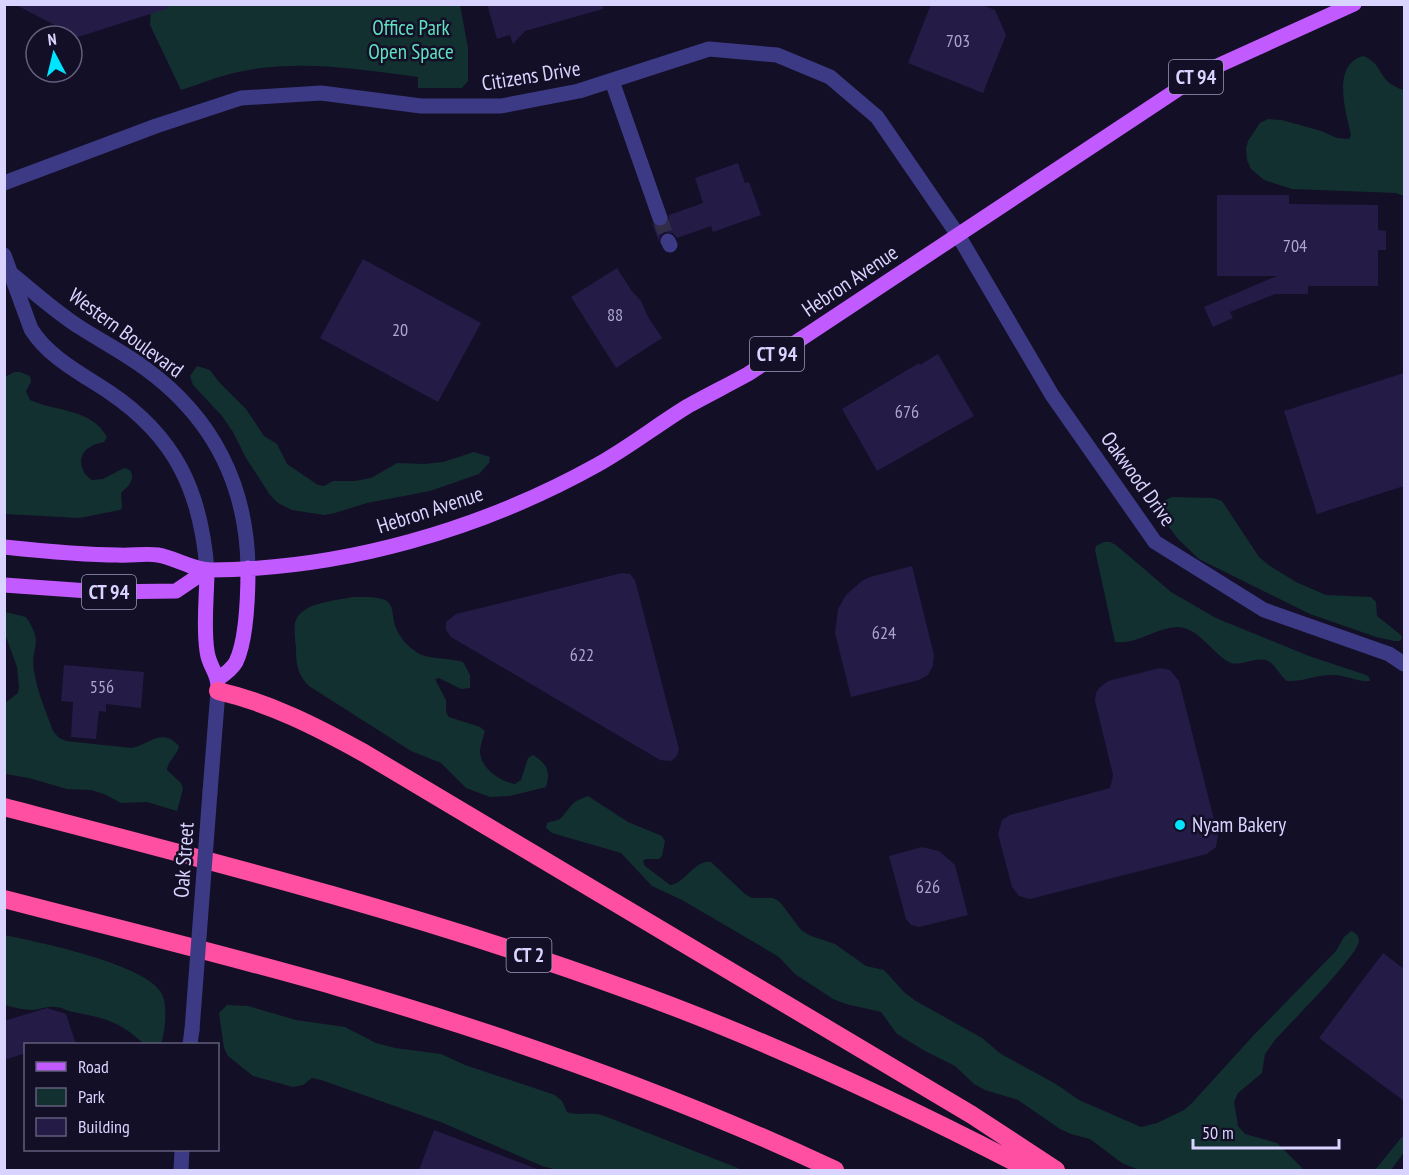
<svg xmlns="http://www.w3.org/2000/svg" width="1409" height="1175" font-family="'PT Sans Narrow',sans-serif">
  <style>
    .green { fill: #12302f }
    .building { fill: #241b47 }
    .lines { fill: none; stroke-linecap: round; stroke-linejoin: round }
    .minor-tunnel { stroke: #312d47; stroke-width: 15; stroke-dasharray: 15 8; stroke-linecap: butt }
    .minor { stroke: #3d3a85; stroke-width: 15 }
    .major { stroke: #c25bff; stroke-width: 15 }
    .highway { stroke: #ff4fa3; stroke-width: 18 }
    .minor-bridge { stroke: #3d3a85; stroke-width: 15 }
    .poi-dot { fill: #00e5ff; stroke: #130f26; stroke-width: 2 }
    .labels { text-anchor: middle; stroke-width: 5; stroke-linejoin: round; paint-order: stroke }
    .number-label { font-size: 18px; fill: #aca6d1 }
    .shield { fill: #130f26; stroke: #9e99be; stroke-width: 1.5 }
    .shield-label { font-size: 20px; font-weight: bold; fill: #d9d4ff }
    .park-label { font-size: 21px; fill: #5fe0c0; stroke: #130f26 }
    .street-label { font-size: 21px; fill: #d9d4ff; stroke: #130f26 }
    .poi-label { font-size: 21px; fill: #d9d4ff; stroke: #130f26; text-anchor: start }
  </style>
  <rect width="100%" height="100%" fill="#130f26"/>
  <!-- green -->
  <path class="green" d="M151 5H460L468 48V81L462 88H418V77C358 69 299 59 238 72 219 76 200 84 181 90L150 25Z
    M1363 56C1385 64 1376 82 1404 90V196L1396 193 1292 189 1264 180 1251 169 1247 160 1246 149 1248 141 1260 123 1268 119 1282 120 1321 131 1337 138 1349 139 1351 135C1346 112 1331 65 1363 56Z
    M197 366 210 370 219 382 246 409 264 436 277 444 287 464 318 485 324 486 333 481H354L371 478 397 463 424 464 443 462 474 452 490 457 489 463 479 474 430 491 367 503 335 513 324 515 292 510 278 503 270 495 246 458 233 432 222 416 193 385 190 376Z
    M14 372H20L30 376 31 382 26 391 30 400C56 412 91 408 107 437L104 442C100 443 94 444 90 447 76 455 80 473 92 480L103 479 124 468 130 470C136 480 128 486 121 493L122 508 120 510 79 518 5 514V377Z
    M1172 497 1213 498 1222 501 1259 557 1270 566 1296 582 1326 595 1371 597 1376 602 1377 616 1401 635 1402 638 1400 641H1394L1376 637 1310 614 1199 559 1178 539 1163 519 1158 510 1159 503Z
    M1104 542H1110L1116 545 1171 592 1216 618 1309 656 1366 675 1369 677 1370 681C1357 682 1344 674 1331 675 1316 675 1302 682 1287 681 1280 676 1276 665 1268 661 1254 655 1240 669 1227 661 1211 651 1198 628 1178 627 1157 627 1137 645 1115 642L1095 550 1096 546Z
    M352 597C363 597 375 596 385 600 394 604 392 617 395 625 398 636 408 647 418 653 427 659 450 658 463 662L470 675V688L461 689 439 678 435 679 446 700V712L449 717 480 727 485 731C483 737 481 744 480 750 479 767 500 782 515 784L521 780 528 758 533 755C547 764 551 770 546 787L510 796 490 797 466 788 441 763 411 751 309 686C297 674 296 663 296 647 295 640 294 631 295 623 300 602 336 601 352 597Z
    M5 612 26 617C45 645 30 645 34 671 37 691 46 712 53 731L59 738 66 741 132 748C150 744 162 727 179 746 177 756 168 760 167 770L181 783 183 789 177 811 147 802 121 803 104 794 91 790 67 789 29 778 5 774V703L18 693 19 687 17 667 5 634Z
    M588 796 628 822 662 836 665 841 662 856 659 859H646L643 861 645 866 670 885C686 883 695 859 711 862L745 894 752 898H773L780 902 801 930 811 936 835 944 866 966 884 970 905 993 916 1001 982 1038 1001 1054 1056 1084 1079 1100 1141 1127 1157 1123 1184 1110 1192 1103 1252 1037 1336 951 1344 937 1351 931C1355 933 1359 935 1359 941 1357 957 1289 1024 1275 1040L1265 1054 1262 1073 1238 1093 1234 1102 1238 1126 1245 1134 1277 1143 1304 1170H1139L1122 1163 1090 1139 1071 1134 1060 1129 1018 1100 985 1090 974 1084 955 1066 925 1051 897 1034 881 1012 846 1004 833 999 795 974 779 957 769 951 682 900 652 886 621 853 552 833 546 828 547 823C552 821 558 821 561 818 573 805 569 803 588 796Z
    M4 935C38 942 147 964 162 994 168 1007 165 1032 161 1044H144C119 1021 105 1018 73 1012 67 1011 62 1007 55 1007 47 1006 40 1010 32 1010 23 1010 13 1007 5 1005Z
    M227 1005 248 1006 296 1020 345 1027 376 1043 395 1048 441 1054 465 1065 555 1095 562 1101 567 1112C578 1116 589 1112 602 1115L743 1170H557L542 1166 443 1123 321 1080 312 1078 303 1085 293 1087 253 1076 228 1056 224 1048 219 1013Z
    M1404 1136V1152L1391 1170H1375L1401 1138Z"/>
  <!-- building -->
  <path class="building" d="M14 4H168L169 8 78 37Z
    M487 4H603V9L525 31 513 44 510 35 497 39Z
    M931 4H980L995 10 1006 35 983 93 908 63Z
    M738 163 745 183 749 182 761 215 713 232 711 226 677 238 673 233 664 232 660 236 659 242 652 223 658 227H664L669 220V215L703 203 695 178Z
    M1217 195H1289V204L1378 205V230L1386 231V250H1378V286H1308V294H1275L1230 312 1233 318 1213 327 1204 307 1277 276H1217Z
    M363 259 481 323 438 402 320 338Z
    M617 268 631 290 641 301 648 317 662 338 616 368 571 297Z
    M938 354 974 416 877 471 842 409 919 363 920 365Z
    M1404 373V486L1317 514 1284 411Z
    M912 566 934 655 933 666 928 675 919 680 851 697 835 633 838 609 846 595 862 581 870 577Z
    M622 573 630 574 635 580 679 749 677 756 671 761 660 760 451 637 446 630V622L456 614Z
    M64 665 144 672 141 708 106 704V712L99 711 96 739 71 737 73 702 61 701Z
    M1160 668 1170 670 1179 681 1218 835 1216 847 1207 854 1030 899 1019 896 1012 887 998 834 1002 820 1010 815 1110 788 1113 775 1095 701 1096 693 1099 688 1108 681Z
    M922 847 939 851 955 865 968 915 919 927 911 925 906 919 889 856Z
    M1383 953 1404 969V1101L1319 1038Z
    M47 1008 66 1014 76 1044H26V1053L4 1060V1021Z
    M434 1130 537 1169 536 1170H419Z"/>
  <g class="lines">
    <!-- minor-tunnel -->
    <path class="minor-tunnel" d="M660 218 668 241"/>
    <!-- minor -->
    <path class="minor" d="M612 81 660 218
      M4 183 156 126 241 98 321 93 421 106H501L579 91 709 49 777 55 830 77 877 117 958 235 1052 395 1155 542 1264 610 1389 654 1404 664
      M668 241 670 245
      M4 255 31 329C48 357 82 374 109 392 176 437 201 492 207 570
      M13 275C35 293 57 313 81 328 103 342 126 354 146 369 213 418 247 486 248 568
      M210 792 218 691
      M190 1044 192 1030
      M181 1170 182 1150"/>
    <!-- major -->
    <path class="major" d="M4 547C42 551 80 555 118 555 131 556 145 553 158 555 176 558 193 570 211 570 344 569 480 530 597 465 628 448 657 425 688 406 708 395 728 385 748 374L1204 72 1354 4
      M207 570C207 596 203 625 207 651 209 668 219 672 218 691
      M4 585 103 592 176 591 207 570
      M219 678C225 674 232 669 236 662 247 639 248 593 248 568"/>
    <!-- highway -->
    <path class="highway" d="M218 691C270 703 317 727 364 753L972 1115 1056 1170
      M4 807C211 861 419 914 620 987 761 1037 897 1101 1030 1170
      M4 899C115 928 227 955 338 987 507 1036 675 1095 835 1170"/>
    <!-- minor-bridge -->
    <path class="minor-bridge" d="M192 1030 210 792"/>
  </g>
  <!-- markers -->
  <circle class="poi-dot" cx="1180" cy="825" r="6"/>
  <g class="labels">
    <!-- number labels -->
    <g class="number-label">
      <text x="958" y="47">703</text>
      <text x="1295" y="252">704</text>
      <text x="615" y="321">88</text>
      <text x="400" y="336">20</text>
      <text x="907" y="418">676</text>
      <text x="884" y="639">624</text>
      <text x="582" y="661">622</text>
      <text x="102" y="693">556</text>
      <text x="928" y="893">626</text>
    </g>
    <!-- shield labels -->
    <g class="shield">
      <rect x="1169" y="60" width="54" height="34" rx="4.5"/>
      <rect x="750" y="337" width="54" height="34" rx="4.5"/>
      <rect x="82" y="575" width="54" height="34" rx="4.5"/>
      <rect x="506.5" y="938" width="45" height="34" rx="4.5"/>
    </g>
    <g class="shield-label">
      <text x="1196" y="84">CT 94</text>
      <text x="777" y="361">CT 94</text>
      <text x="109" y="599">CT 94</text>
      <text x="529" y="962">CT 2</text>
    </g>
    <!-- park labels -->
    <g class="park-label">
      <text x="411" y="35">Office Park<tspan x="411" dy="24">Open Space</tspan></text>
    </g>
    <!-- street labels -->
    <g class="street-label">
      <text transform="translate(531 76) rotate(-9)" y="7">Citizens Drive</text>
      <text transform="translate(850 281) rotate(-34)" y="7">Hebron Avenue</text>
      <text transform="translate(126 333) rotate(36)" y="7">Western Boulevard</text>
      <text transform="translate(1138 479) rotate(54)" y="7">Oakwood Drive</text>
      <text transform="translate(430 510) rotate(-18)" y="7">Hebron Avenue</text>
      <text transform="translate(184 860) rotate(-86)" y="7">Oak Street</text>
    </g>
    <!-- poi labels -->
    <g class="poi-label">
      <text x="1192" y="832">Nyam Bakery</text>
    </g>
  </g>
  <!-- border -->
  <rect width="1409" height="1175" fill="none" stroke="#d9d4ff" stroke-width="12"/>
  <!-- legend -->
  <rect x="24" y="1043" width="195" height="108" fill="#130f26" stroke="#625e7d" stroke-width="1.5"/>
  <rect x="36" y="1062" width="30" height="9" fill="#c25bff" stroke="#625e7d" stroke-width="1.5"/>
  <text x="78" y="1073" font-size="18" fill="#d9d4ff">Road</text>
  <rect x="36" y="1088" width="30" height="18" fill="#12302f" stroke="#625e7d" stroke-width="1.5"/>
  <text x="78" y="1103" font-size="18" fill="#d9d4ff">Park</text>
  <rect x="36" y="1118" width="30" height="18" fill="#241b47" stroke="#625e7d" stroke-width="1.5"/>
  <text x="78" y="1133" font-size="18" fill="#d9d4ff">Building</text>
  <!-- north arrow -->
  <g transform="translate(54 54) rotate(353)"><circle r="28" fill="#130f26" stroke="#625e7d" stroke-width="1.5"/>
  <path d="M0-4.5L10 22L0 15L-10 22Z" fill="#00e5ff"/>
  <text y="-9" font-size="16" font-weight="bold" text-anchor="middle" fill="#d9d4ff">N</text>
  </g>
  <!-- scale -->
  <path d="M1193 1139v9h146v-9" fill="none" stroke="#d9d4ff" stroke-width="3"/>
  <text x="1202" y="1139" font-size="18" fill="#d9d4ff" stroke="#130f26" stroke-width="4.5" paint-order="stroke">50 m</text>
</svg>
